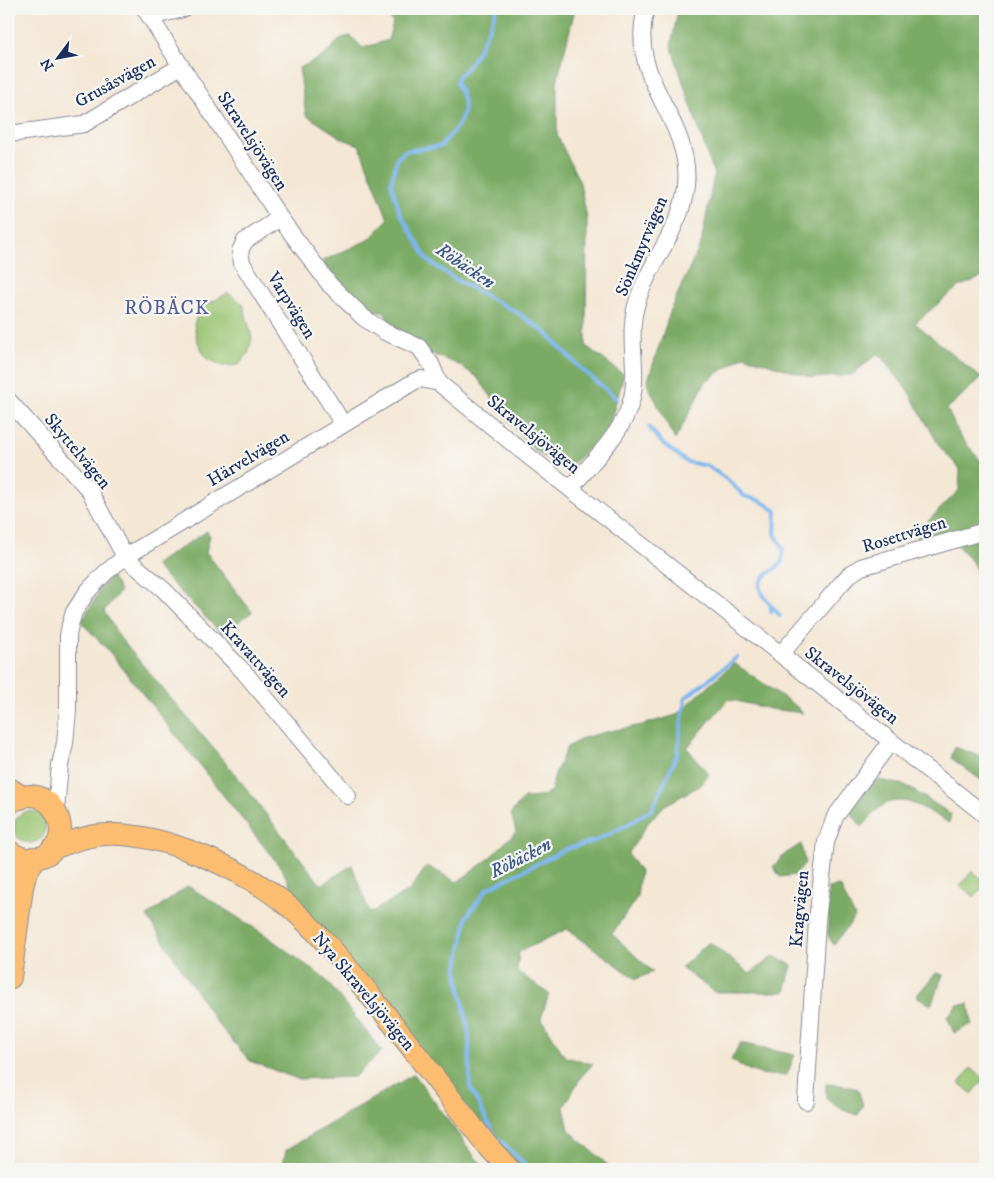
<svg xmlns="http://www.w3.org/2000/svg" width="994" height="1178" font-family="'IM FELL DW Pica',serif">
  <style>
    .green { fill: #99c471; stroke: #5a7a68 }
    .forest { fill: #7aaa63; stroke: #4a6c60 }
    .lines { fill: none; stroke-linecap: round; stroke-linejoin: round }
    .stream { stroke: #7eb6ee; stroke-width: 4 }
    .minor-casing { stroke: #888b99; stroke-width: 18 }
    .major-casing { stroke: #888b99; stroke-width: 23 }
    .highway-casing { stroke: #888b99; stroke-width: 26 }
    .minor { stroke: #fff; stroke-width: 16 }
    .major { stroke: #fcbd6f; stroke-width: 21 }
    .highway { stroke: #fcbd6f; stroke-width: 24 }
    .labels { text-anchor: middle; stroke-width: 4.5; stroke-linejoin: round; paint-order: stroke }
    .street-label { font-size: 18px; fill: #1b2f5e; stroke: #f6f6f2 }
    .water-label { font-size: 19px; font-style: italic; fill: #395889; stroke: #f6f6f2 }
    .quarter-label { font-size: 20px; letter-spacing: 1px; fill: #555c96; stroke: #f6f6f2 }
  </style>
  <rect width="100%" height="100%" fill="#f6f6f2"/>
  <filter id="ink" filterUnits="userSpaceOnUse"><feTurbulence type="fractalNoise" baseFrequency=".02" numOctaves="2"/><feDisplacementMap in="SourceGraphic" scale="10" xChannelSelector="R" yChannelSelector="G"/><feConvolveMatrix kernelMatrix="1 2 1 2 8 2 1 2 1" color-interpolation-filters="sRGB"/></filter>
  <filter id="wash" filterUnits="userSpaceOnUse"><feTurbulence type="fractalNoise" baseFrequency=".0096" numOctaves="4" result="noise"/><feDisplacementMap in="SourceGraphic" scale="20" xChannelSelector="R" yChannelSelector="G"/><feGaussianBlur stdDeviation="1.12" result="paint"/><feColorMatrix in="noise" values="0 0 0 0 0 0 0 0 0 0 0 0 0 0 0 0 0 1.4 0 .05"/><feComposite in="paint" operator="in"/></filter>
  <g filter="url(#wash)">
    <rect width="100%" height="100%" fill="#f4e7d4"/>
    <!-- green -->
    <path class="green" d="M228 293 243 304 252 338 248 354 239 365 223 366 206 358 197 340 194 324 200 308Z
      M14 827a16 16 0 1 1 32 0a16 16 0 1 1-32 0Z
      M972 871 985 881V884L975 897 960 886Z
      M971 1068 984 1079 972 1094 959 1083Z"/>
    <!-- forest -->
    <path class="forest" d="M384 9H575L557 82V135L580 183 587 218 586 346 624 375 608 430 569 467 557 465 535 451 515 429 476 376 457 364 434 355 391 328 384 311 365 312 335 284 322 261 370 239 388 219 359 145 343 139 306 115 299 68 324 56 341 38 351 36 363 48 388 40 393 23Z
      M678 9H985V276L958 287 915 323 981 378 947 409 960 436 985 466V587L972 562 950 537 915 545 919 530 959 490 960 469 940 447 908 391 878 353 852 375 813 378 744 356 706 381 675 440 647 383 672 306 701 244 714 175 671 46Z
      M207 531 210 536 206 552 252 612 222 634 154 565Z
      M110 574 120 591 104 611 120 638 235 774 321 885 352 865 370 913 410 890 427 866 457 882 486 861 516 832 511 813 524 798 540 797 551 791 555 774 567 747 583 738 605 732 642 725 676 715 734 663 796 706 803 713 770 709 728 699 687 748 709 774 699 786 664 806 648 823 628 854 640 872 637 897 612 934 653 972 636 979 567 929 519 952 517 971 549 994 541 1018 565 1057 593 1064 581 1077 564 1107 569 1130 612 1169H521L490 1135 303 908 281 868 108 650 81 622Z
      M955 747 985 758V783L951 758Z
      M879 780 905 785 951 814 949 823C927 811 901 789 878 809 872 814 868 821 862 827L846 807 865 784Z
      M801 844 805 864 795 875 780 877 773 867 785 854Z
      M188 886 264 934 325 979 382 1051 354 1077 297 1079 250 1061 217 1023 147 916Z
      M840 886 855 917 834 945 828 936V888Z
      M709 942 750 974 773 956 792 965 785 992H714L681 968Z
      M936 973 943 975 931 1005 916 996Z
      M969 1004 972 1024 954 1033 947 1017 957 1005Z
      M740 1043 795 1055 787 1075C762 1077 752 1073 731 1060Z
      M414 1074 475 1157 487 1169H282L286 1150Z
      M826 1084 841 1085 858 1089 863 1105 858 1115 843 1110 826 1099Z"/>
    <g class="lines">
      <!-- stream -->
      <path class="stream" d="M496 9C493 21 476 58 467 67 461 75 459 72 456 83 473 111 460 124 441 146L405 151 397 159 391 183 400 213 428 261 458 281 518 313 545 332 580 368 617 399
        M649 427 663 444 687 462 708 466 729 481 744 496 761 501 776 511 775 534 783 548 782 563 764 577 760 583V590L771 606V612
        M772 606 780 616
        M530 1169 494 1135 470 1087 469 1033 457 972 467 916 487 889 566 849 595 841 625 826 652 809 677 755 685 698 737 657"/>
    </g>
  </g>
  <g filter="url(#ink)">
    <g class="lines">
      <!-- minor casing -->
      <g class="minor-casing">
        <path id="minor" d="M145 9 181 66 280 218 330 285 364 318 385 332 419 347 431 364 439 383 522 451 985 815
          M150 17 183 9
          M9 134 84 124 181 66
          M280 218 245 241 240 251 242 263 343 424
          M9 401 89 490 125 557 164 590 244 672 348 796
          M571 489C589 464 615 441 627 413 642 379 628 349 634 315 643 263 692 224 686 167 680 109 628 74 646 9
          M781 654 840 585 849 575 861 567 985 531
          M56 810 60 765 65 743 68 710V636L70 625 74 612 87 592 105 573 125 557 415 381 421 379 439 383
          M806 1101 817 921 826 842 835 817 891 741"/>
      </g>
      <!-- major casing -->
      <g class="major-casing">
        <path id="major" d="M9 804C50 771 85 845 38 858 27 861 17 857 9 851
          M52 849C67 843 83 837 99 835 159 829 249 871 293 910 331 944 361 984 393 1024 424 1064 455 1104 486 1144L509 1169"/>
      </g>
      <!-- highway casing -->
      <g class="highway-casing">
        <path id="highway" d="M9 790 20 797
          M9 977 21 887 25 871 33 859"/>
      </g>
      <!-- minor -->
      <use href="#minor" class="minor"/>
      <!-- major -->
      <use href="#major" class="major"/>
      <!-- highway -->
      <use href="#highway" class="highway"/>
    </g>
  </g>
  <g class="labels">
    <!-- street labels -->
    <g class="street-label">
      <text transform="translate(115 81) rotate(-29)" y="6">Grusåsvägen</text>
      <text transform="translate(253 141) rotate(57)" y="6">Skravelsjövägen</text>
      <text transform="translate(641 246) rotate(-67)" y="6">Sönkmyrvägen</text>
      <text transform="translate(292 305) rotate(58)" y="6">Varpvägen</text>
      <text transform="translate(534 434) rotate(39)" y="6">Skravelsjövägen</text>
      <text transform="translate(78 451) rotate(50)" y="6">Skyttelvägen</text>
      <text transform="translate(248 458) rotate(-31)" y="6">Härvelvägen</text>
      <text transform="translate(904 534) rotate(-17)" y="6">Rosettvägen</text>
      <text transform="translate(256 659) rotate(48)" y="6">Kravattvägen</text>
      <text transform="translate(852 685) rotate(38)" y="6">Skravelsjövägen</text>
      <text transform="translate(799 909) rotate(-85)" y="6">Kragvägen</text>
      <text transform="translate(364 991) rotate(50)" y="6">Nya Skravelsjövägen</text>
    </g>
    <!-- water labels -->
    <g class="water-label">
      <text transform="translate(466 265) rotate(34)" y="7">Röbäcken</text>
      <text transform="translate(520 857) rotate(-27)" y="7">Röbäcken</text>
    </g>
    <!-- quarter labels -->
    <g class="quarter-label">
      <text x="167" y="314">RÖBÄCK</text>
    </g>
  </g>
  <!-- margin -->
  <rect width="994" height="1178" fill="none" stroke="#f6f6f2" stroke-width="30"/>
  <!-- north arrow -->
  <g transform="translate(58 58) rotate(238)" stroke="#f6f6f2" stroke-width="4" paint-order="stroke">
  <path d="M0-4L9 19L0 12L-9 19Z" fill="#1b2f5e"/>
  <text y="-8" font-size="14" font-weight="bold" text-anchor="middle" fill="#1b2f5e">N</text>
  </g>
</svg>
